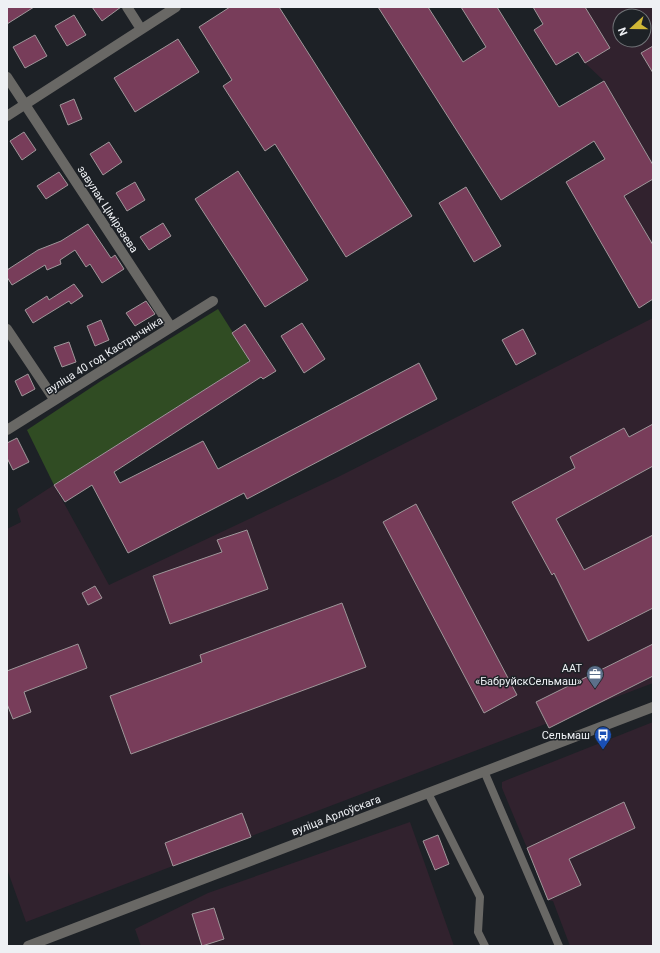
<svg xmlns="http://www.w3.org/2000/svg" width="660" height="953" font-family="Roboto,sans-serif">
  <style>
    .industrial { fill: #31222e; fill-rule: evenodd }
    .green { fill: #304c23 }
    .building { fill: #783d5a; stroke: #9f979a }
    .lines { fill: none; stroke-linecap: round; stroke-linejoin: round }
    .service { stroke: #696865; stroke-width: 8 }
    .minor { stroke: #696865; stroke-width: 10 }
    .tertiary { stroke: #696865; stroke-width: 10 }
    .labels { text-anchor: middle; stroke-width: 3; stroke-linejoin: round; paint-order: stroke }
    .street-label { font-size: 11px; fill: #eef0f4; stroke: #1d2126 }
    .poi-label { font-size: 11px; fill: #eef0f4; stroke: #1d2126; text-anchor: end }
  </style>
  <rect width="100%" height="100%" fill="#1d2126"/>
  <!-- industrial -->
  <path class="industrial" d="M585 7H653V165L604 81 585 63 610 48ZM620 16H644V40H620Z
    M653 179V245L624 196Z
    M653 318V683L26 922 7 869V529L21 522 17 509 54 485 109 585 338 477Z
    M653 722V946H570L553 901 548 900 527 848 502 788V782Z
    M410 822 454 946H141L135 929 208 893Z"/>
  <!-- green -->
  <path class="green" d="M218 309 249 358 248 362 54 485 27 430 101 381Z"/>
  <!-- building -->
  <path class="building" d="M7 7H34L7 24Z
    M92 7H121L102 21Z
    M230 7H279L412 216 346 257 275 144 265 151 223 86 232 80 199 27Z
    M378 7H428L463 62 486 47 461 7H497L559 107 604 81 653 165V179L624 196 653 245V299L639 308 566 182 605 159 594 141 501 200Z
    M533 7H585L610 48 585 63 578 52 556 65 534 30 543 24Z
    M74 15 86 35 67 46 55 26Z
    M35 35 47 56 25 68 13 47Z
    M178 39 199 72 135 112 114 78Z
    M653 46V73L641 53Z
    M74 99 82 119 68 125 60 105Z
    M24 132 36 150 22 160 10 141Z
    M109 142 122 162 103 175 90 154Z
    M238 171 308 280 265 307 195 199Z
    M59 172 68 185 46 199 37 186Z
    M135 182 145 200 127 211 116 193Z
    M466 187 501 246 474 262 439 203Z
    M163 223 171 236 149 250 140 237Z
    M88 224 111 258 115 255 124 269 102 283 90 264 86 267 75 250 60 260 61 264 47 270 45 265 12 285 7 277V270L38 250 61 241Z
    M74 284 83 296 71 304 69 301 33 323 25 310 47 296 49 300Z
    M146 301 155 314 135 326 126 313Z
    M101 320 109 340 95 346 87 326Z
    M302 323 325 359 304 373 281 336Z
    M245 324 276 371 263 379 261 377 114 472 120 483 203 441 218 469 419 363 437 399 247 499 244 493 128 553 92 485 65 502 54 485 250 361 232 333Z
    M523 329 536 354 516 365 502 340Z
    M69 342 76 362 62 367 54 347Z
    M28 374 35 389 22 396 15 381Z
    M653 424V466L556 519 584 570 653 535V608L588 641 554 573 552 575 512 502 575 468 570 457 624 428 629 437Z
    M17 438 29 462 13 470 7 458V443Z
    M416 504 517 695 484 713 383 522Z
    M247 530 268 589 170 624 153 576 222 552 217 540Z
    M95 586 102 598 88 605 82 593Z
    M342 603 366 667 131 754 110 696 202 662 200 655Z
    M78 644 87 668 24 692 31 712 13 719 7 704V671Z
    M653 644V676L549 728 536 702Z
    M624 802 635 828 569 859 581 885 548 900 527 848Z
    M242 813 251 837 173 866 165 843Z
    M438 835 449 864 435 870 423 841Z
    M214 908 224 939 202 946 192 914Z"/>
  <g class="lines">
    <!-- service -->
    <path class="service" d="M484 771 559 946
      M428 793 480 897 478 932 485 946"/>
    <!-- minor -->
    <path class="minor" d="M127 7 141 29
      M7 77 171 327
      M7 116 176 7
      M7 329 54 399
      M7 430 213 301"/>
    <!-- tertiary -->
    <path class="tertiary" d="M28 946 653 707"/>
  </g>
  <!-- icons -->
  <defs>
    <g id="office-pin" transform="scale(0.9)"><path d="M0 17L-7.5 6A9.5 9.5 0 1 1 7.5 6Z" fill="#5c6f8a" stroke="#1d2126"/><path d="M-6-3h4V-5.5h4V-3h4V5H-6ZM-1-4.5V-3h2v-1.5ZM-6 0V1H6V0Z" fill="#fff"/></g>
    <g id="bus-pin" transform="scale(0.9)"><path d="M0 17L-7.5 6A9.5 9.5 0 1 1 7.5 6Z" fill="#1a4fb4" stroke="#1d2126"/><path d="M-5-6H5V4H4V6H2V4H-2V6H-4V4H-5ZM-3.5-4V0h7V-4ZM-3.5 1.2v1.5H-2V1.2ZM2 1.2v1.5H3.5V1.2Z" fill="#fff"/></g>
  </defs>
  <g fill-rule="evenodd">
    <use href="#office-pin" x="595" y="674"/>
    <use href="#bus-pin" x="603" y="735"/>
  </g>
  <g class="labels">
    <!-- street labels -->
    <g class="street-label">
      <text transform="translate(108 209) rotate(57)" y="4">завулак Ціміразева</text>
      <text transform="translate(104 355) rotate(-32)" y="4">вуліца 40 год Кастрычніка</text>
      <text transform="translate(336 815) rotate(-21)" y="4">вуліца Арлоўскага</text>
    </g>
    <!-- poi labels -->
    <g class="poi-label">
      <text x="582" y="672">ААТ<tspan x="582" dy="13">«БабруйскСельмаш»</tspan></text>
      <text x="590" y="739">Сельмаш</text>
    </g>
  </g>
  <!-- border -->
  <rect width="660" height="953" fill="none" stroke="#eef0f4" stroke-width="16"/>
  <!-- north arrow -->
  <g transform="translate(632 28) rotate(249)"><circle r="19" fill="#1d2126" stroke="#717478"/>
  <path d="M0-3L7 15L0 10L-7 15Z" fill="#d0b736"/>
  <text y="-6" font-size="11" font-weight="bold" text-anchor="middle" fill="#eef0f4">N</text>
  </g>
</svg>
